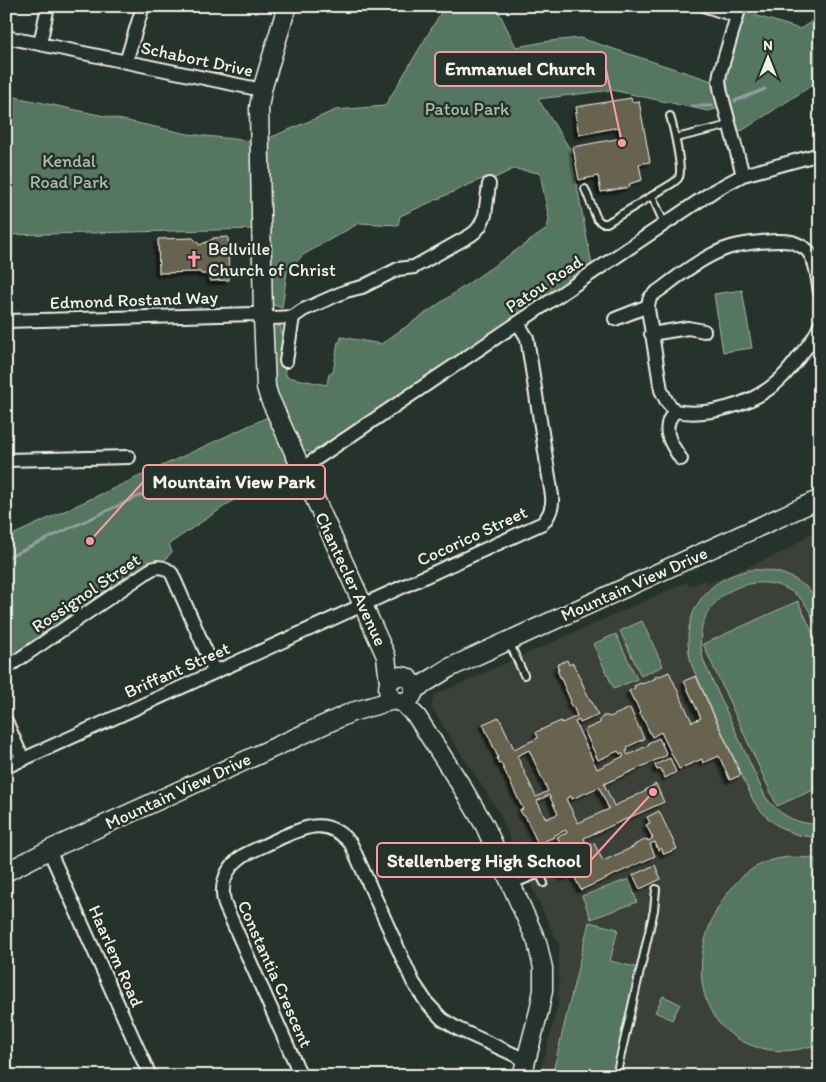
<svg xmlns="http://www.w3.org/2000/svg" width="826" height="1082" font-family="Itim,sans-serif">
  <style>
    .built { fill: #3a4138 }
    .green { fill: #547660; stroke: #a4b4a4 }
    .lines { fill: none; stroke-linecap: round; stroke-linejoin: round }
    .stream { stroke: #929fa3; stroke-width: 3 }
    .building { fill: #676350; stroke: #f4f1e8; fill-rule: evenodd; filter: url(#shadow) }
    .lane-casing { stroke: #f4f1e8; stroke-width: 10 }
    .street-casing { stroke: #f4f1e8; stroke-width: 16 }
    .secondary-casing { stroke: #f4f1e8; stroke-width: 21 }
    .lane { stroke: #26332d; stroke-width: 6 }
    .street { stroke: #26332d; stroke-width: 12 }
    .secondary { stroke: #26332d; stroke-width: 18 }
    .labels { text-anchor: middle; stroke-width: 5; stroke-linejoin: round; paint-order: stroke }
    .street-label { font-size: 18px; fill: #f4f1e8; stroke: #26332d }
    .park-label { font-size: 18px; fill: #acbaab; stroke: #26332d }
    .poi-label { font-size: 18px; fill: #f4f1e8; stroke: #26332d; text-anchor: start }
    .leader { fill: none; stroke: #ff9aa2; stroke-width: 2 }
    .callout-dot { fill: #ff9aa2; stroke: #26332d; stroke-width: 2 }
    .callout { fill: #26332d; stroke: #ff9aa2; stroke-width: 2 }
    .callout-label { font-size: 19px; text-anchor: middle; font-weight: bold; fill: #f4f1e8 }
  </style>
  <defs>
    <filter id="shadow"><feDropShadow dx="-3.5" dy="3.5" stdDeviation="1" flood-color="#0009"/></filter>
  </defs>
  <rect width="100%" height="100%" fill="#26332d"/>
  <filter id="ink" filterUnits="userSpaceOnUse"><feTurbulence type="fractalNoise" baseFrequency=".02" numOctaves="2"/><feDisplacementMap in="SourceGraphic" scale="10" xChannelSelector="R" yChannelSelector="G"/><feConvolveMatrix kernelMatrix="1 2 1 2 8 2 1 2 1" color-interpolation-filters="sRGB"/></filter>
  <g filter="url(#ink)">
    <!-- built -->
    <path class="built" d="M820 530V1061L793 1076H539L558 1005 559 945 524 871 499 812 431 707 435 695 687 582 689 586 705 580 707 584 790 549 807 535Z"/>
    <!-- green -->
    <path class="green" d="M445 6H496L516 47 550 41 580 38 712 81 720 108 708 111 612 90 538 99 570 149 592 265 319 450C312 453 307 453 301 448L275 393 273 382V329L279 326 281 327 283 365 287 377 327 385 329 373H333L338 342H340L341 337 381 344 547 229 549 219 540 173 513 169 495 178H484L400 216 398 225 359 223 303 255 287 272 282 308 273 305 270 299 269 138 336 110 385 106Z
      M744 12 800 29 820 16V82L814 84 743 130 737 132 724 79Z
      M6 95 188 134 251 141 254 229 6 235Z
      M742 290 752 348 723 352 714 294Z
      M270 416 290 462 169 544 172 552 164 561 157 560 150 562 6 661V538Z
      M750 570C771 569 789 573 806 587 810 591 816 596 819 602 822 608 820 625 820 633 814 621 810 609 801 599 769 568 713 584 702 627 699 639 701 650 704 662L765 796C778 814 796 825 820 824V837C792 838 770 825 754 802L692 666C678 619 702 579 750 570Z
      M798 601 820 649V787L777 806 703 644Z
      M642 621 663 666 641 676 620 631Z
      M616 634 637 679 614 689 593 644Z
      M790 857 811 858 820 861V1043C801 1051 780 1053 760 1048 688 1029 689 945 727 894 734 885 741 876 751 870 763 862 776 858 790 857Z
      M629 879 637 902 591 919 582 896Z
      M589 922 618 929 610 961 639 968 612 1076H552Z
      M663 996 680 1004 672 1020 655 1012Z"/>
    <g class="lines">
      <!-- stream -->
      <path class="stream" d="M735 101 765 89
        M691 106H713
        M6 558 126 502 167 484"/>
    </g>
    <!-- building -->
    <path class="building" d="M631 98 632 102 639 101 650 162 639 164 642 180 629 184 630 187 601 192 598 176 579 180 573 147 621 138 619 127 579 135 575 113H577L576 107Z
      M228 237 229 280 210 281V274H201L200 272 159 273 158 239 193 238 200 245 213 239V238Z
      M567 660 569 665 573 663 590 700H591L598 715 580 723 579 720 575 722 597 769 624 756 622 753 620 754 618 751 598 760 584 730 600 723V720L603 716H608L610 717 630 708 644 739 627 747 628 750 626 751 628 755 649 745 648 743 659 738 667 755 604 784 614 806 646 791 645 790 656 784 664 802 584 838 587 846 594 843 603 861 635 846 634 845 647 839 648 841 653 838 646 825 650 823 647 817 659 811 677 849 664 854 661 848 658 850 655 842 650 844 655 856 581 890 573 874 564 878 555 858 571 850 569 844 562 847 557 837 567 833 566 830 553 836 554 837 538 844 525 816H523L520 810 523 809 501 763 499 764 497 758 498 757 483 724 499 717 514 749 538 738 536 732 561 721 562 723 577 716 573 706 572 707 569 702 571 701 557 670H559L557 665ZM529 750 548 791 536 797 517 756ZM599 787 609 809 578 823 566 799 571 796 572 799ZM549 795 558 814 546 819 537 801Z
      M669 672 692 722 701 718 684 681 696 676 741 775 730 780 719 756 703 763 702 759 679 769 661 732 652 737 642 716H641L639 713 640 712 635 701H634L629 691 635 688 634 686 641 683 642 684 656 678 655 676 659 675 660 676Z
      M670 758 676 772 665 778 661 769 657 770 655 765Z
      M655 865 661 879 640 889 633 875Z"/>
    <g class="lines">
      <!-- lane casing -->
      <g class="lane-casing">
        <path id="lane" d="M676 138 730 125
          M585 189 597 219 602 223H607L673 183C675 181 678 180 679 177 683 169 673 126 670 116
          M652 196 664 223
          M509 642 524 675
          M512 885 537 875 541 877 544 883
          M616 1076 654 910 656 889"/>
      </g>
      <!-- street casing -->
      <g class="street-casing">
        <path id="street" d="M706 6 737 16
          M740 6 720 73 719 81 721 93 743 175
          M6 37 262 90
          M40 44 48 6
          M126 62 143 6
          M615 319 648 306
          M6 321 254 314 273 318 293 317 303 310 346 291 362 287 398 269 414 267 471 235 476 231 480 226 485 215 489 184
          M651 334 688 328 704 331
          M286 361 293 317
          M675 411 667 402 661 390 648 309C648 305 648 302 650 298 654 293 660 290 665 286 683 272 709 253 731 247 744 243 779 239 792 242 797 244 802 246 806 249 817 260 817 278 820 292
          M681 459C670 443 660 428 675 411 707 417 751 405 776 383 785 376 792 366 799 357 807 347 815 338 820 325
          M6 460 129 457
          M301 469 715 190 743 175 820 154
          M6 668 150 570C158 565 166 567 172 574L215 672
          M6 721 23 760
          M6 767 543 523C550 514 553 507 552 496L527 338 518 323
          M49 850 150 1076
          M301 1076 225 905C219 885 226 867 244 855 256 849 268 844 280 838 308 826 328 817 351 844L413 982 427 1003 442 1019 458 1029 526 1060"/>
      </g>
      <!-- secondary casing -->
      <g class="secondary-casing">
        <path id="secondary" d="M287 6 262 90 259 108 263 316 266 387 269 397 386 656 389 683
          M388 689a13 13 0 1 1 26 0a13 13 0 1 1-26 0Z
          M414 690 449 668 820 499
          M402 702 417 717 462 787 485 826 537 942 543 968V990L539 1011 522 1076
          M6 872 49 850 352 712 394 700"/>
      </g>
      <!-- lane -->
      <use href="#lane" class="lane"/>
      <!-- street -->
      <use href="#street" class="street"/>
      <!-- secondary -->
      <use href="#secondary" class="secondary"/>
    </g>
  </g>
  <!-- icons -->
  <defs>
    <g id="church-bare" transform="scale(1.35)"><path d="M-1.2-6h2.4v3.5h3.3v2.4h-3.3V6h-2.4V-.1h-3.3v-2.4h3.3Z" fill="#ff9aa2" stroke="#26332d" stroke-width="2.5" paint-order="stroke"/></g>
  </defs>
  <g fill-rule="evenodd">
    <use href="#church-bare" x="194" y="259"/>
  </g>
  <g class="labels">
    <!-- street labels -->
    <g class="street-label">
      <text transform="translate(197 59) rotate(12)" y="6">Schabort Drive</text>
      <text transform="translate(544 284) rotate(-34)" y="6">Patou Road</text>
      <text transform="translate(134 300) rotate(-2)" y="6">Edmond Rostand Way</text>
      <text transform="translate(472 536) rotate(-25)" y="6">Cocorico Street</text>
      <text transform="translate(351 579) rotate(65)" y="6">Chantecler Avenue</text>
      <text transform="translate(634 584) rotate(-24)" y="6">Mountain View Drive</text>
      <text transform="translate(86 593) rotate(-34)" y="6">Rossignol Street</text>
      <text transform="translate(177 670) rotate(-24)" y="6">Briffant Street</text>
      <text transform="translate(178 791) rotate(-25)" y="6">Mountain View Drive</text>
      <text transform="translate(116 956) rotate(66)" y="6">Haarlem Road</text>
      <text transform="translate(275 974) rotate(66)" y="6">Constantia Crescent</text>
    </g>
    <!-- park labels -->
    <g class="park-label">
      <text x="467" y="115">Patou Park</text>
      <text x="69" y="167">Kendal<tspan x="69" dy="21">Road Park</tspan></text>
    </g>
    <!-- poi labels -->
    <g class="poi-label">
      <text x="208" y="255">Bellville<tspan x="208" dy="21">Church of Christ</tspan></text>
    </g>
  </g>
  <!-- callouts -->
  <path class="leader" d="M622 143L606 69M90 541L143 482M653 792L591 860"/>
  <g class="callout-dot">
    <circle cx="622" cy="143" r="5"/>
    <circle cx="90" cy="541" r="5"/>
    <circle cx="653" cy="792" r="5"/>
  </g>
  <g class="callout">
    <rect x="435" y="52" width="171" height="34" rx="5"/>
    <rect x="143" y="465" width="182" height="34" rx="5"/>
    <rect x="377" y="843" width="214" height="34" rx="5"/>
  </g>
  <g class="callout-label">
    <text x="520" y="75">Emmanuel Church</text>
    <text x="234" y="488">Mountain View Park</text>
    <text x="484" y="867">Stellenberg High School</text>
  </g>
  <!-- margin -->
  <rect width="826" height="1082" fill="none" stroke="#26332d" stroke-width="25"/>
  <rect x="12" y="12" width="801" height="1057" fill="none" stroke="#f4f1e8" stroke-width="2" filter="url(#ink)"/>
  <!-- north arrow -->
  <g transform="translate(768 58)" stroke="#26332d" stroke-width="4" paint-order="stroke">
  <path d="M0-4L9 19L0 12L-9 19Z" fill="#f4f1e8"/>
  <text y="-8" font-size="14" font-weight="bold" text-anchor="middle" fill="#f4f1e8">N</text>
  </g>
</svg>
